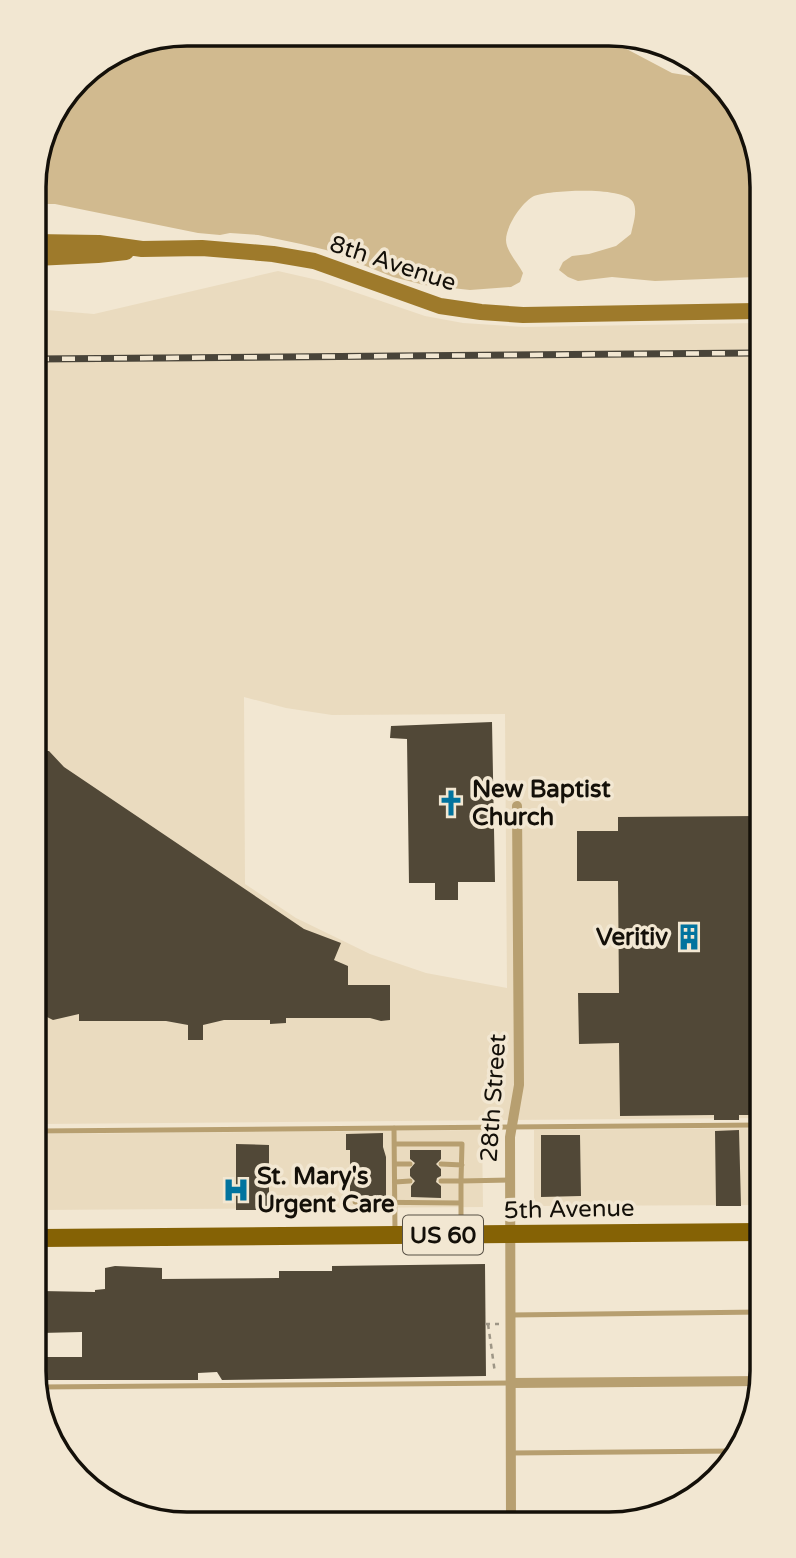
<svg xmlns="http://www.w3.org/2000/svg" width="796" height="1558" font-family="'Varela Round',sans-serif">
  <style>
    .built { fill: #eadbbf; fill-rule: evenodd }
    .green { fill: #d1ba8f }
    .building { fill: #514837 }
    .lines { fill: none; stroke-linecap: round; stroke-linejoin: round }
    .path { stroke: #9e9686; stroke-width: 2.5; stroke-dasharray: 5 5; stroke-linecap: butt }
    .service { stroke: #b79f70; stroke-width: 5 }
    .minor { stroke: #b79f70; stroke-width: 10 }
    .secondary { stroke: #9e7a2b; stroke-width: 16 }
    .primary { stroke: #856205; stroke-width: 18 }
    .rail-casing { stroke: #494439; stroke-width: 7 }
    .rail { stroke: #f2e7d2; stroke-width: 4.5; stroke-dasharray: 13; stroke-linecap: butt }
    .labels { text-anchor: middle; stroke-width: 7; stroke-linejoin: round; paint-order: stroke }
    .shield { fill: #f2e7d2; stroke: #575045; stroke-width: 2 }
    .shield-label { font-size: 23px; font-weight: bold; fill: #141009 }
    .street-label { font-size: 24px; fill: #141009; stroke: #f2e7d2 }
    .poi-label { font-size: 24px; font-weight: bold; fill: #141009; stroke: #f2e7d2; text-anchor: start }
    .rim { fill: none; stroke: #141009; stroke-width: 3.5 }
  </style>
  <rect width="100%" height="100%" fill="#f2e7d2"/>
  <!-- built -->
  <path class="built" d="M278 271 322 281 425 316 463 323 524 327 756 323 761 1118 40 1124 35 309 94 314ZM244 697 286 708 332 715 505 714 507 988 426 973 370 954 296 918 245 884Z
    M761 1128V1205L534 1206V1130Z
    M482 1130 483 1207 40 1210V1134Z"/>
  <!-- green -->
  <path class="green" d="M187 33 602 36 672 73 716 80 755 138 756 277 655 281 612 277 578 281 568 277 559 270 563 262 572 256 589 254 616 246 631 234C633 224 638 211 633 202 624 186 550 190 534 196 522 202 506 226 506 240 506 251 518 263 523 273L520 282 511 287 470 290 424 285 393 277 326 250 301 244 258 235 230 233 220 235 198 233 55 204H35V167L49 118 85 72 128 45Z"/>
  <!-- building -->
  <path class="building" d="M492 722 495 882H458V900H435V883H409L407 739 390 738 391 726Z
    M38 751H49L64 767 304 929 341 943 334 960 348 966V985H390V1020L381 1021 370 1018H286V1023L270 1024V1020H224L203 1025V1040H188V1025L166 1021H79V1014L53 1020 41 1014 39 1011Z
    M759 816 761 1115H739V1120H714V1115L620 1116 619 1043 579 1044 578 993H619L618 881H577V831H618V817Z
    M739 1130 741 1206H716L715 1131Z
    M383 1133V1147L386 1157V1196H350V1150H346V1134Z
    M541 1135H580L581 1196 541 1197Z
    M236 1144 269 1145V1210H236Z
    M410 1150H441V1159L436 1164 441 1169V1176L437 1178 436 1182 441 1186V1198L411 1197V1186L415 1181 410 1176V1169L415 1163 410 1159Z
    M485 1264 486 1376 222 1380 217 1372 198 1373V1380H41V1357H82V1332L41 1333V1291L95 1292V1290L105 1289V1268L115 1266 162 1268V1279L279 1278V1271H332V1266Z"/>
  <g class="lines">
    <!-- path -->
    <path class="path" d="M485 1324H499
      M488 1324 495 1373"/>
    <!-- service -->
    <path class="service" d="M394 1128 395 1232
      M40 1131 761 1125
      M395 1144H462L461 1181H441
      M395 1164H410
      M441 1164 462 1165
      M395 1182 410 1181
      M355 1202 461 1203
      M461 1232V1181L510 1180
      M511 1315 762 1312
      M41 1387 512 1383
      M511 1453 736 1451"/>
    <!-- minor -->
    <path class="minor" d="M512 1383 762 1381
      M511 1519 510 1137 519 1085 517 806"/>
    <!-- secondary -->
    <path class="secondary" d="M35 242 99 243 142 249 202 248 273 254 314 261 440 306 481 312 523 315 756 311
      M35 258 98 255 126 252"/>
    <!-- primary -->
    <path class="primary" d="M40 1238 761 1232"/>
    <!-- rail casing -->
    <g class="rail-casing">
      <path id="rail" d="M36 359 756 353"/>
    </g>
    <!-- rail -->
    <use href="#rail" class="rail"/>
  </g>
  <!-- icons -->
  <defs>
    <g id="church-bare" transform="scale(2.1)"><path d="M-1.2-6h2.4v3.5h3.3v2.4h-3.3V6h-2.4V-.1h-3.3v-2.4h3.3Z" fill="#01739e" stroke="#f2e7d2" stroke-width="2.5" paint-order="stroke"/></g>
    <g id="building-bare" transform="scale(2.1)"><path d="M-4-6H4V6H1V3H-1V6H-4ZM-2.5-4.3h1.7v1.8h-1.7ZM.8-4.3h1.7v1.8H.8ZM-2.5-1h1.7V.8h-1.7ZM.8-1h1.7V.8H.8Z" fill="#01739e" stroke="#f2e7d2" stroke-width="2.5" paint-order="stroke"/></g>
    <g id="hospital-bare" transform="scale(2.1)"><path d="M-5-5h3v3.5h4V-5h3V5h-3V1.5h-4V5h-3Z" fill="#01739e" stroke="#f2e7d2" stroke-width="2.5" paint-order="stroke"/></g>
  </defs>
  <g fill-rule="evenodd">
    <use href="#church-bare" x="451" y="803"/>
    <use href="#building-bare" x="689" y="937"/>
    <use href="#hospital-bare" x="236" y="1190"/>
  </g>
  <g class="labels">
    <!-- shield labels -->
    <rect class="shield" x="403" y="1215.5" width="80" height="39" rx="5"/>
    <g class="shield-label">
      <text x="443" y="1243">US 60</text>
    </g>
    <!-- street labels -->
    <g class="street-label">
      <text transform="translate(393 263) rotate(18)" y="8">8th Avenue</text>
      <text transform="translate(493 1098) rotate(-86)" y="8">28th Street</text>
      <text transform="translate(569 1209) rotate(-1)" y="8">5th Avenue</text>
    </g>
    <!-- poi labels -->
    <g class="poi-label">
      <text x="472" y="797">New Baptist<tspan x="472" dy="28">Church</tspan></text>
      <text x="668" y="945" text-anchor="end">Veritiv</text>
      <text x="257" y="1184">St. Mary's<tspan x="257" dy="28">Urgent Care</tspan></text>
    </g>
  </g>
  <!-- crop -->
  <path d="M0 0H796V1558H0ZM187 46H609A141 141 0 0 1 750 187V1371A141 141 0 0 1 609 1512H187A141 141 0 0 1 46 1371V187A141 141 0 0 1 187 46Z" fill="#f2e7d2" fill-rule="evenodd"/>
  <path class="rim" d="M187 46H609A141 141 0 0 1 750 187V1371A141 141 0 0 1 609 1512H187A141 141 0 0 1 46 1371V187A141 141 0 0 1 187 46Z"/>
</svg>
